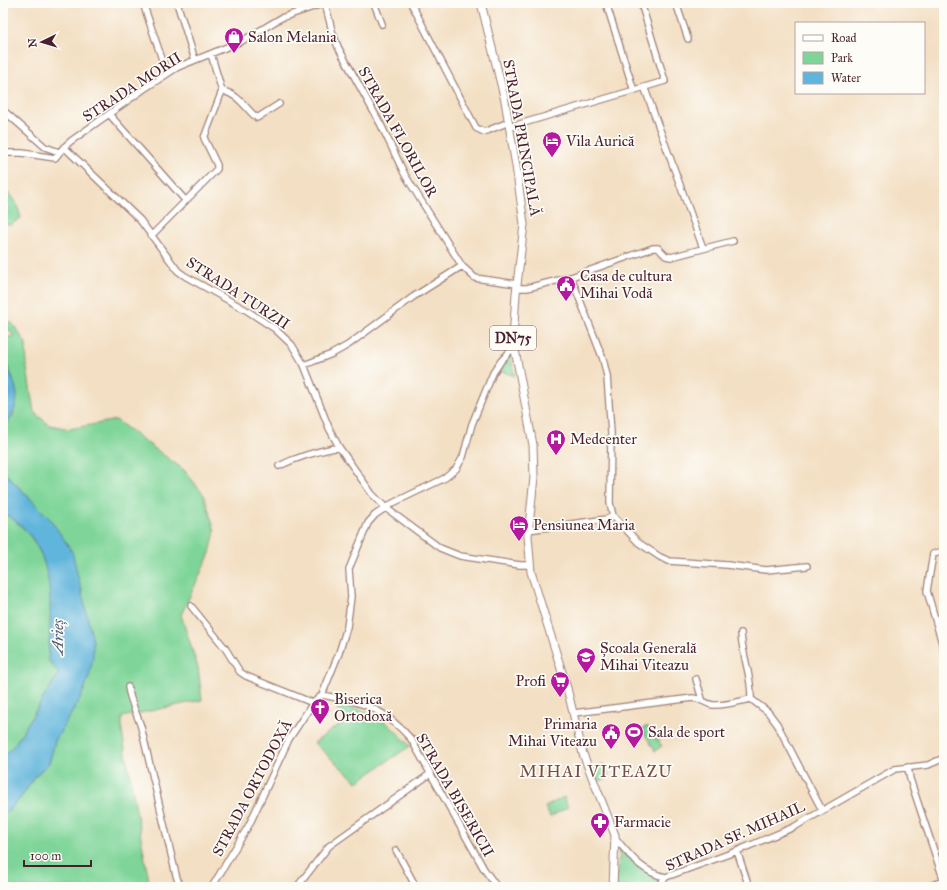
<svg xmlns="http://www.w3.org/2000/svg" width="947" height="890" font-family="'IM FELL Great Primer',serif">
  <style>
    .green { fill: #7fd599; stroke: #647a62 }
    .water { fill: #60b5dc; stroke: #556a84 }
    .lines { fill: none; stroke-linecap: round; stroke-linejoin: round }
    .minor-casing { stroke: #9e7f77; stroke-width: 8 }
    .major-casing { stroke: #9e7f77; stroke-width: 9 }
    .minor { stroke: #fff; stroke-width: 5.5 }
    .major { stroke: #fff; stroke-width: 7 }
    .labels { text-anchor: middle; stroke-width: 3.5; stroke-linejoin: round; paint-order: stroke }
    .shield { fill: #fdfcf7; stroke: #806168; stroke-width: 1 }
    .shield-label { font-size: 14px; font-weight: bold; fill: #4a1f2b }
    .poi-label { font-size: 15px; fill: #4a1f2b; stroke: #fdfcf7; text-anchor: start }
    .street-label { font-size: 15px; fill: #4a1f2b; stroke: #fdfcf7 }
    .water-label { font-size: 16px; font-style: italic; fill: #535b72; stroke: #fdfcf7 }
    .quarter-label { font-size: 17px; letter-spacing: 1px; fill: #774e45; stroke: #fdfcf7 }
  </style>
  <rect width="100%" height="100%" fill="#fdfcf7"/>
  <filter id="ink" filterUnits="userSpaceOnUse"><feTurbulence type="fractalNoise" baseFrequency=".025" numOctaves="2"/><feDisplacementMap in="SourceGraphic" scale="8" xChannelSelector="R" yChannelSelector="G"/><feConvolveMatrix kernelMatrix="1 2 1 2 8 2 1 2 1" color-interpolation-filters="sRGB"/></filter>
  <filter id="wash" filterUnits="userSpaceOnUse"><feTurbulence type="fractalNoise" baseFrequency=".012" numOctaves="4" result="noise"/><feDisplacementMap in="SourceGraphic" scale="16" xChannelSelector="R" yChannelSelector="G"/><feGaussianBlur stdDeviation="0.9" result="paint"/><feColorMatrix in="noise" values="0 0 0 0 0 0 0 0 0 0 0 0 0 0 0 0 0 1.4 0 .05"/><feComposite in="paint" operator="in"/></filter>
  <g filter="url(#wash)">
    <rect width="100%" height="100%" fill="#f3dfc3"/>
    <!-- green -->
    <path class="green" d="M3 187 17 204 21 218 10 225 3 223Z
      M3 320 12 323 26 343 27 369 34 412 49 425 70 429 116 420 184 470 204 495 215 531 210 553 181 615 198 668 202 700 122 717V732L150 887H3V815L19 800 36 775 49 763 55 741 81 697 89 677 82 590 50 519 3 471V428L13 416V378L5 361 3 338 14 336 8 329 3 330Z
      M510 355 515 376 498 370 503 361Z
      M3 513C34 530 47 560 51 594 52 603 50 612 51 622 53 639 57 656 59 673L15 744 3 757Z
      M340 705C378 713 384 718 410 746L357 782 314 743 331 730 348 721 335 706Z
      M647 726 662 746 655 751 642 729Z
      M605 764 609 777 597 782 592 769Z
      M564 797 568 807 550 817 545 807Z
      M620 849 639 866 659 880 660 883 654 887H616Z"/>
    <!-- water -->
    <path class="water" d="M3 352C5 355 4 360 6 364 19 391 23 403 3 428V414L9 393 3 373Z
      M3 471 50 519 72 551 93 641V657L89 677 81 697 55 741 49 763 36 775 19 800 3 815V757L15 744 59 673 48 660C51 607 59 543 3 513Z"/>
  </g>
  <g filter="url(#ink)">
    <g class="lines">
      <!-- minor casing -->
      <g class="minor-casing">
        <path id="minor" d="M177 3 195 60
          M325 3 332 31 338 47 381 125 405 175 462 266 475 278 517 284
          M374 3 382 24
          M411 3 476 128 484 132 509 122
          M606 3 634 91
          M676 3 688 39
          M145 9 167 74
          M211 54 222 91
          M645 89 703 248
          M3 110 45 147 59 152
          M109 114 185 200
          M510 127 665 81 641 3
          M64 147 140 220 178 271 185 276 246 310 275 329 292 345 304 365 329 428 339 447 372 494 386 508 440 548 460 556 520 565H530
          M3 153H22L55 158 64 147 71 141 144 89 178 67 242 41 281 18 325 3
          M152 235 217 169V165L204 138 222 91C239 94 245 108 257 118L279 104
          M571 277 603 359 607 376 611 433 610 503 613 516 639 543 660 557 669 561 727 565 766 570 807 566
          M517 288H527L571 277 653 248H658L666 256 671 257 733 241
          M304 365 332 354 348 345 413 297 462 266
          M279 466C299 456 318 451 339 447
          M528 530 607 519 613 516
          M944 551 933 554 927 591 944 650
          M191 606 225 648 240 672 246 676 313 703
          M741 633C742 656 752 676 751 699
          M696 679 702 699
          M128 687C130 701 137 714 141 727L176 875 180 887
          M322 695C364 703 382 706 411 739L484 869 497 887
          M574 713 693 698C703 699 705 704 713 705 725 706 740 701 751 699L768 712 777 724 822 810
          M908 767 910 779 944 881
          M616 839C630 856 643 873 666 877
          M396 850 416 887
          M737 851 749 887
          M212 887 249 825 289 739 313 703 322 695 339 653 347 627 351 597 349 569 368 523 375 515 393 503 445 478 456 469 463 457 472 424 493 373 501 361 514 347
          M297 887 329 846 430 774
          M658 887 666 877 737 851 794 827 895 769 928 765 944 758
          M926 887 944 881"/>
      </g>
      <!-- major casing -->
      <g class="major-casing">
        <path id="major" d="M481 3 505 101 516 166 524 224 516 294 513 339 533 445 534 477 528 536 531 572 567 688 583 754 615 835 613 887"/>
      </g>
      <!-- minor -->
      <use href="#minor" class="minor"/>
      <!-- major -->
      <use href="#major" class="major"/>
    </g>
  </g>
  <!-- icons -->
  <defs>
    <g id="shop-pin" transform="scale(1)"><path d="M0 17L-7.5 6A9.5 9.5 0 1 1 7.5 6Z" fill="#b5179e" stroke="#fdfcf7"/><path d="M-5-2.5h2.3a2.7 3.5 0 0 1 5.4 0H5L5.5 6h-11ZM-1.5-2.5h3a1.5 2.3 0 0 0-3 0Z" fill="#fff"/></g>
    <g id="hotel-pin" transform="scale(1)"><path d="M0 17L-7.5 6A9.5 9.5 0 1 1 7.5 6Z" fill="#b5179e" stroke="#fdfcf7"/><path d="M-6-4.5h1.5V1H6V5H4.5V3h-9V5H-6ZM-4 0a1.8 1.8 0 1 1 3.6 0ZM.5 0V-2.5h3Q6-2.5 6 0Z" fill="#fff"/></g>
    <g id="civic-pin" transform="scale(1)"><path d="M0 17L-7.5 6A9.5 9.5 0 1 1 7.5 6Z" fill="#b5179e" stroke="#fdfcf7"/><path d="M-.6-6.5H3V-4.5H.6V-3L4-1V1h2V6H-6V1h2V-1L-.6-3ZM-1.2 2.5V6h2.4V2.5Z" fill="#fff"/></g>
    <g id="hospital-pin" transform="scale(1)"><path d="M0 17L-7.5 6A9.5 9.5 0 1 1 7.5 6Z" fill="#b5179e" stroke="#fdfcf7"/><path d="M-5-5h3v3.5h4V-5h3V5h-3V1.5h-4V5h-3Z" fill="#fff"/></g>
    <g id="school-pin" transform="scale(1)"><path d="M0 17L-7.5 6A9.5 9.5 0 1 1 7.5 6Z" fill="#b5179e" stroke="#fdfcf7"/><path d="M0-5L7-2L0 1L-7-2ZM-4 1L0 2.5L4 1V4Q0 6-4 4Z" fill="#fff"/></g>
    <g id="supermarket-pin" transform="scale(1)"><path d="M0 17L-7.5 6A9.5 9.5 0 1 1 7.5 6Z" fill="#b5179e" stroke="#fdfcf7"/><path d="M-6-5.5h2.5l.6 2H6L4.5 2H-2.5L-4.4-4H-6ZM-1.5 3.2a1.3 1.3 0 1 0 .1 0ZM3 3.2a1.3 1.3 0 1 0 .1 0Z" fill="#fff"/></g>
    <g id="church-pin" transform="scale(1)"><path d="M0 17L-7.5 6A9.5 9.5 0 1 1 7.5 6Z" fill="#b5179e" stroke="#fdfcf7"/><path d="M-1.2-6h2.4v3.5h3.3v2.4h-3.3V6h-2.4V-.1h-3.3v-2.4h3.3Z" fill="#fff"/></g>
    <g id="stadium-pin" transform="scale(1)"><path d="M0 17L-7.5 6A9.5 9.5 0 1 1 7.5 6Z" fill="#b5179e" stroke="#fdfcf7"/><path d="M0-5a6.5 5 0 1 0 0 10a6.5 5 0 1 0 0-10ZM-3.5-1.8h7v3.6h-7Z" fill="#fff"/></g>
    <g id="pharmacy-pin" transform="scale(1)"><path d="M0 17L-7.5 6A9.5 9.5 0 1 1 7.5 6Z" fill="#b5179e" stroke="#fdfcf7"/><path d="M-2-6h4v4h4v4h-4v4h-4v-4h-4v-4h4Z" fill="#fff"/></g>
  </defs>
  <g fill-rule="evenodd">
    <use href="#shop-pin" x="234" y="37"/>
    <use href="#hotel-pin" x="552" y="141"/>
    <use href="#civic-pin" x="566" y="285"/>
    <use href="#hospital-pin" x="556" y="439"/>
    <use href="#hotel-pin" x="519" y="525"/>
    <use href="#school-pin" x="586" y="657"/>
    <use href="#supermarket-pin" x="560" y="681"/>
    <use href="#church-pin" x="320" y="708"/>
    <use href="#stadium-pin" x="634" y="732"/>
    <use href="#civic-pin" x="611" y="733"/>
    <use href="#pharmacy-pin" x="600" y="822"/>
  </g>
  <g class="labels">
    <!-- shield labels -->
    <rect class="shield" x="490" y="326" width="46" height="24" rx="3"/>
    <g class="shield-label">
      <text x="513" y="343">DN75</text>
    </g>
    <!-- poi labels -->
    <g class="poi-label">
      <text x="248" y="42">Salon Melania</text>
      <text x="566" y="146">Vila Aurică</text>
      <text x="580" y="281">Casa de cultura<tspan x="580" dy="17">Mihai Vodă</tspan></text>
      <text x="570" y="444">Medcenter</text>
      <text x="533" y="530">Pensiunea Maria</text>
      <text x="600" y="653">Școala Generală<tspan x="600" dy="17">Mihai Viteazu</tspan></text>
      <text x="546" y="686" text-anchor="end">Profi</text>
      <text x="334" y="704">Biserica<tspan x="334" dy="17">Ortodoxă</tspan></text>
      <text x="597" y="729" text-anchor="end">Primaria<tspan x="597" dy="17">Mihai Viteazu</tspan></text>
      <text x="648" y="737">Sala de sport</text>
      <text x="614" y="827">Farmacie</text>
    </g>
    <!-- street labels -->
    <g class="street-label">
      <text transform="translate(132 87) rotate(-33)" y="5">STRADA MORII</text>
      <text transform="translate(398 132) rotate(61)" y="5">STRADA FLORILOR</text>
      <text transform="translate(522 138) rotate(80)" y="5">STRADA PRINCIPALĂ</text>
      <text transform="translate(238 293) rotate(33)" y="5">STRADA TURZII</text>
      <text transform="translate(252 788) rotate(-62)" y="5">STRADA ORTODOXĂ</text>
      <text transform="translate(455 795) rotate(60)" y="5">STRADA BISERICII</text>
      <text transform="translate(735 836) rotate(-24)" y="5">STRADA SF. MIHAIL</text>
    </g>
    <!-- water labels -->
    <g class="water-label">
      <text transform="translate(57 637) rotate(-89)" y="6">Arieș</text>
    </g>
    <!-- quarter labels -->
    <g class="quarter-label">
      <text x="596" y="777">MIHAI VITEAZU</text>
    </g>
  </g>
  <!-- margin -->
  <rect width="947" height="890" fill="none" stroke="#fdfcf7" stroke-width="16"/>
  <!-- legend -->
  <rect x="795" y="22" width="130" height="72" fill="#fdfcf7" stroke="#b5a4a5"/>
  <rect x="803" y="35" width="20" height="6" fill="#ffffff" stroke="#b5a4a5"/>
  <text x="831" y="42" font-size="12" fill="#4a1f2b">Road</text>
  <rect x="803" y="52" width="20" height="12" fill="#7fd599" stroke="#b5a4a5"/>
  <text x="831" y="62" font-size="12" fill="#4a1f2b">Park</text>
  <rect x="803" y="72" width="20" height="12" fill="#60b5dc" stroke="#b5a4a5"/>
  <text x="831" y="82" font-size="12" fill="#4a1f2b">Water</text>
  <!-- north arrow -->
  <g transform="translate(42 42) rotate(265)" stroke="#fdfcf7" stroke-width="3" paint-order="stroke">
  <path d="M0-3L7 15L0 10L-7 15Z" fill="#4a1f2b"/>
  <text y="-6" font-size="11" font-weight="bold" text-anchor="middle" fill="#4a1f2b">N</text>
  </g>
  <!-- scale -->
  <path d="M24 860v6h67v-6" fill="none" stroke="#4a1f2b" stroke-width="2"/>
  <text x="30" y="860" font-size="12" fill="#4a1f2b" stroke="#fdfcf7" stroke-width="3" paint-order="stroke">100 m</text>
</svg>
